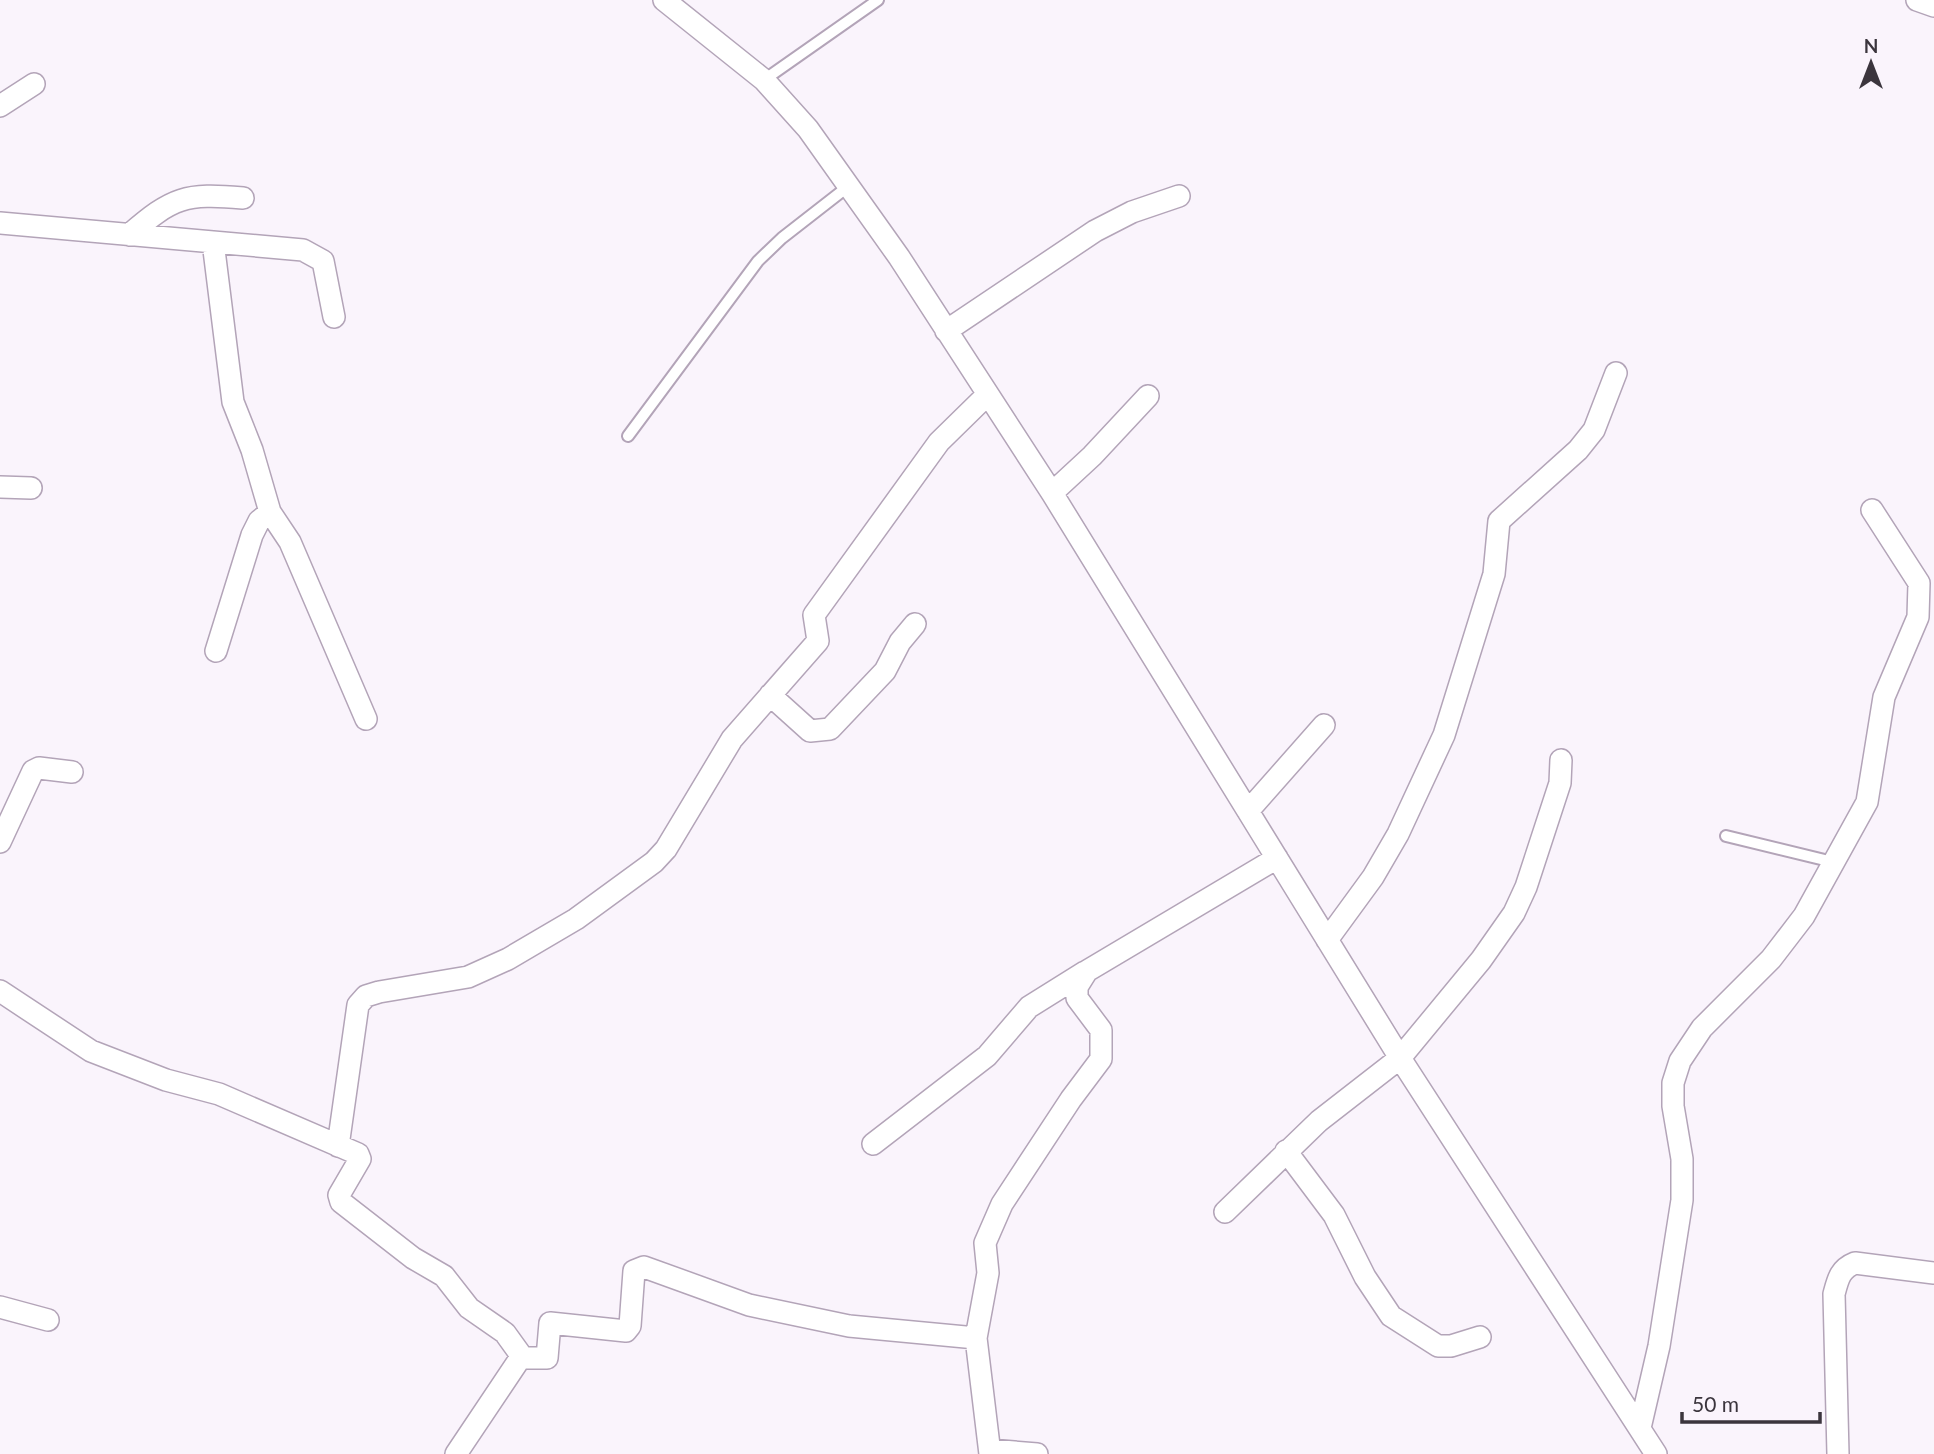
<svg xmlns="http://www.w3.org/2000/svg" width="1934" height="1454" font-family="Lato,sans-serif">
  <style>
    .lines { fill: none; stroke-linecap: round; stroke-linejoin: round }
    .service-casing { stroke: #b3a4b8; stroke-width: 14 }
    .minor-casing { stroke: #b3a4b8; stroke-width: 24 }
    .service { stroke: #fff; stroke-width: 10 }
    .minor { stroke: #fff; stroke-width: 21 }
  </style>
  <rect width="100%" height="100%" fill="#faf4fc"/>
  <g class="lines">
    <!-- service casing -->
    <g class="service-casing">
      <path id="service" d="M764 80 878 0
        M628 436 758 261 782 238 850 185
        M1726 836 1833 862"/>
    </g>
    <!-- minor casing -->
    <g class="minor-casing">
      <path id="minor" d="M664 0 764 80 808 129 899 257 1052 493 1400 1058 1656 1454
        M1917 0 1934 6
        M0 106 34 84
        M0 223 303 250 323 261 334 317
        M129 235C173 197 185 193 243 198
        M213 242 233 402 252 450 270 512 290 542 366 719
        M946 331 1095 231 1132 212 1179 196
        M0 487 31 488
        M1052 493 1092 456 1148 396
        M216 651 252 535 259 521 270 512
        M770 695 810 731 830 729 885 671 900 642 915 624
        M1248 811 1324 725
        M0 842 33 771 39 768 72 772
        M1327 940 1373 877 1398 834 1444 735 1494 574 1499 521 1578 450 1594 430 1616 373
        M0 991 91 1051 166 1080 219 1094 358 1154 360 1159 339 1195 341 1202 413 1258 444 1276 469 1308 505 1333 523 1358H547L550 1323 626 1331 630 1326 634 1271 644 1267 749 1305 849 1326 976 1338
        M873 1144 987 1056 1029 1007 1085 972
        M338 1146 358 1005 366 996 379 992 468 977 508 959 576 919 654 862 666 849 732 739 818 641 814 615 939 442 987 395
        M1286 1151 1334 1215 1365 1277 1391 1316 1438 1346H1451L1480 1337
        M1225 1212 1319 1121 1400 1058 1481 960 1514 913 1526 887 1560 783 1561 760
        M0 1307 48 1320
        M1640 1428 1659 1346 1682 1200V1159L1673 1106V1083L1680 1061 1702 1028 1771 959 1804 916 1867 802 1884 697 1918 617 1919 583 1872 510
        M990 1450 1037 1454
        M456 1454 521 1357
        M990 1454 976 1338 988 1273 985 1243 1002 1204 1071 1099 1101 1059V1030L1077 998V987L1087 971 1277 858
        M1838 1454 1834 1294C1838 1279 1840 1269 1855 1263L1934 1273"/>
    </g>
    <!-- service -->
    <use href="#service" class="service"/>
    <!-- minor -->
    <use href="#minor" class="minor"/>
  </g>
  <!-- north arrow -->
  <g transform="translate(1871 63)" stroke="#faf4fc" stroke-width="5" paint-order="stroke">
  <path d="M0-5L12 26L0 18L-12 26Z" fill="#3b353d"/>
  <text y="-10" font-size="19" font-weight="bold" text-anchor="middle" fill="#3b353d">N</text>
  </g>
  <!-- scale -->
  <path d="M1682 1412v10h138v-10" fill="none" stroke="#3b353d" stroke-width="3.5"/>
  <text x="1692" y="1412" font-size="21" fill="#3b353d" stroke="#faf4fc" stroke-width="5" paint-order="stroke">50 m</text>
</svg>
